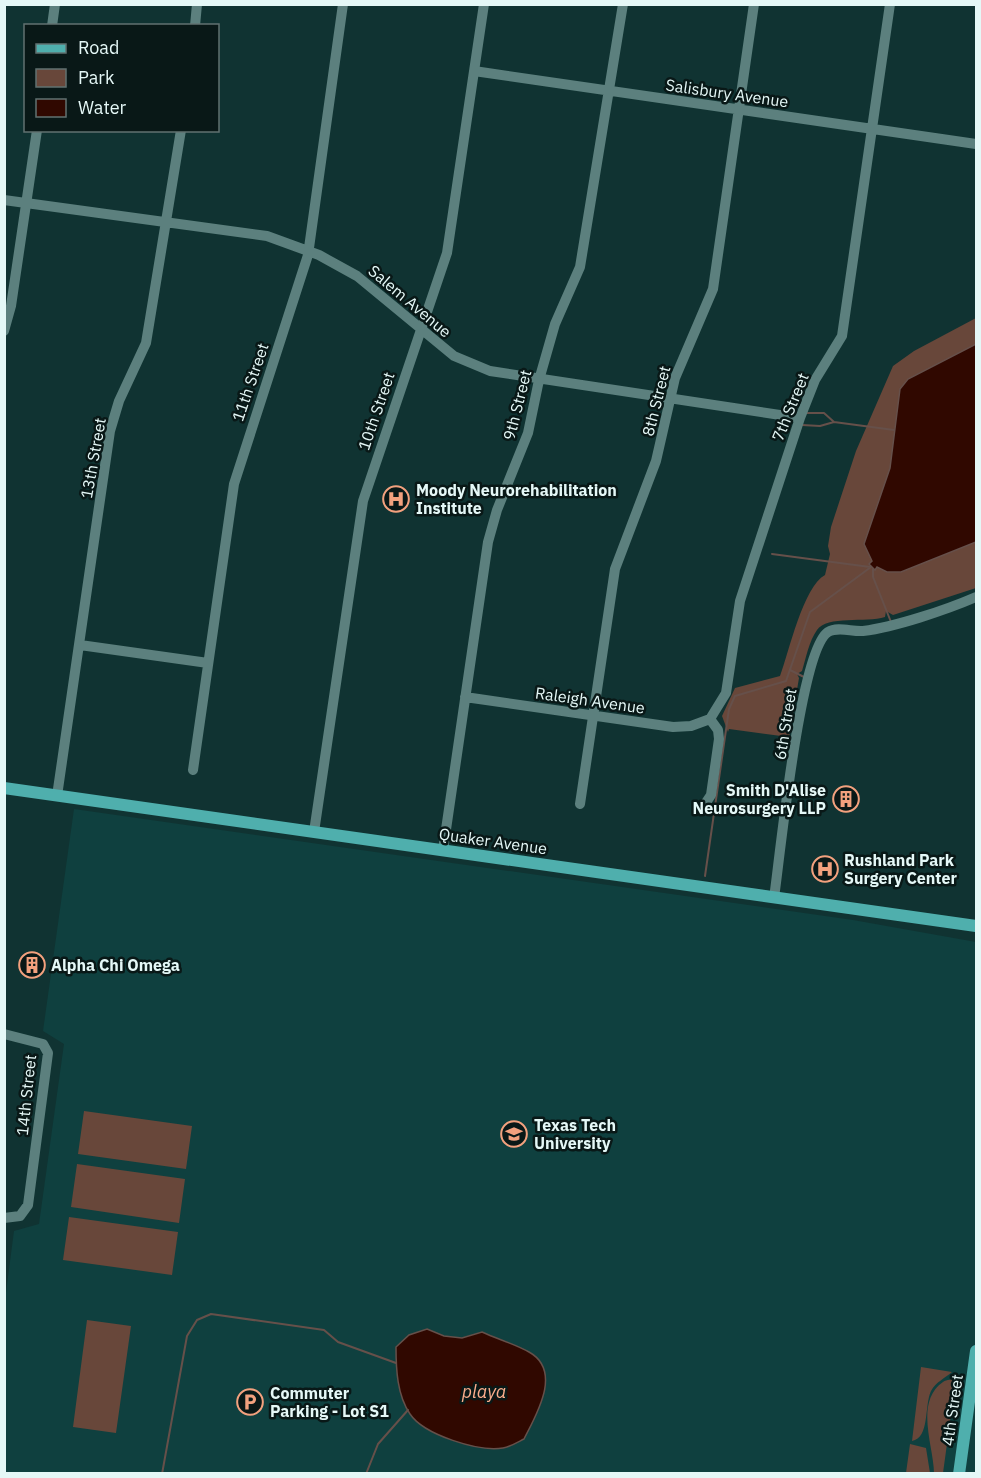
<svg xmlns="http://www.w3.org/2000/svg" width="981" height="1478" font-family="'IBM Plex Sans',sans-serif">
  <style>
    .built { fill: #0f403f }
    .green { fill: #68473a }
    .water { fill: #300800; stroke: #66504a; stroke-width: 1.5 }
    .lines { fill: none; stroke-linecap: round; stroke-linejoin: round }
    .stream { stroke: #66504a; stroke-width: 2 }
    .minor { stroke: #5c807e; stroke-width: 10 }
    .major { stroke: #4fafad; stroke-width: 12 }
    .labels { text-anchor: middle; stroke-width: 5; stroke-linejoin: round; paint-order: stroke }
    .street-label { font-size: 16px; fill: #e5f8f7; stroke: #091817 }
    .poi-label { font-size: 16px; font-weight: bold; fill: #e5f8f7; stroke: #091817; text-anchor: start }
    .water-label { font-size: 18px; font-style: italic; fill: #faad8c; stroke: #091817 }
  </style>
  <rect width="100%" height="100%" fill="#103332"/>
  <!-- built -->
  <path class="built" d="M74 809 853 920 976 942V1473L5 1474V1300L14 1231 39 1224 64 1044 43 1031Z"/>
  <!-- green -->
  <path class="green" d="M976 318V588L893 615 886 611 885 617C866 623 827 615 817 630 809 641 806 658 802 671L797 674 799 678 789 737 729 729 728 732 722 716 735 688 780 676C789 652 803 587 825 575L830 554 828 546 831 527 856 451 893 366 914 351Z
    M84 1111 192 1126 186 1169 78 1154Z
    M77 1164 185 1179 179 1223 71 1207Z
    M69 1217 178 1232 172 1275 63 1260Z
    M87 1320 131 1326 116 1433 73 1427Z
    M921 1367 952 1372C945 1378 936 1382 931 1391 924 1406 930 1438 912 1441Z
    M956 1378 943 1473H934C934 1447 914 1402 943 1382 947 1379 952 1380 956 1378Z
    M910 1444 926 1448 930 1473H906Z"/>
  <!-- water -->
  <path class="water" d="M976 344V542L901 572H887L877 567 875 570 869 564 872 561 864 544 890 468 900 389 908 379Z
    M427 1329 444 1336 462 1338 482 1332C497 1339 515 1344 529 1352 563 1371 536 1415 524 1439 518 1442 510 1447 503 1448 479 1452 424 1435 410 1414 397 1395 396 1369 396 1347L409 1335Z"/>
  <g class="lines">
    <!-- stream -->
    <path class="stream" d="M806 413H824L834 422 894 430
      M802 425 820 426 834 422
      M772 554 870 567
      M873 569V577L891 622
      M790 670 804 677
      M705 876 729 709 735 696 786 681 810 612 871 567
      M162 1474 187 1336 197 1320 211 1314 324 1330 338 1342 396 1363
      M366 1474 378 1444 408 1410"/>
    <!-- minor -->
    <path class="minor" d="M52 26 55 4
      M195 26 197 4
      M474 71 976 144
      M4 200 267 236 319 255 357 276 454 356 490 371 800 418
      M4 331 11 306 37 130
      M80 645 208 663
      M465 697 673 727 691 726 710 719
      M193 770 234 484 308 255 343 4
      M57 796 110 431 119 401 146 343 181 130
      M580 804 615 569 656 461 675 378 713 289 754 4
      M701 810 711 795 719 739 718 730 710 719 726 693 740 601 800 418 815 380 842 336 890 4
      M314 832 363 501 447 253 484 4
      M443 850 488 542 497 510 528 433 539 380 555 324 580 267 623 4
      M774 898C780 857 800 650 828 632 838 626 852 632 863 631 895 627 946 610 976 597
      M4 1034 43 1044 48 1053 28 1205 20 1216 4 1218"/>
    <!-- major -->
    <path class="major" d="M4 788 976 926
      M959 1474 976 1351"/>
  </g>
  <!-- icons -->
  <defs>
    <g id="hospital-ring" transform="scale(1.35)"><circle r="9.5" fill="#091817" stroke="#f2a17e" stroke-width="1.5"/><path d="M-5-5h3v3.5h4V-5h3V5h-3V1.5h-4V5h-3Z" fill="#f2a17e"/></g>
    <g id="building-ring" transform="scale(1.35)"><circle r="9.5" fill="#091817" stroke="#f2a17e" stroke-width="1.5"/><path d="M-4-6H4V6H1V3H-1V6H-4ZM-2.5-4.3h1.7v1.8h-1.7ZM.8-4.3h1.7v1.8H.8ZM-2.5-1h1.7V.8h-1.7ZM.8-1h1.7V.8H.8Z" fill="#f2a17e"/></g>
    <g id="university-ring" transform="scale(1.35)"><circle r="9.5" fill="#091817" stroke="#f2a17e" stroke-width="1.5"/><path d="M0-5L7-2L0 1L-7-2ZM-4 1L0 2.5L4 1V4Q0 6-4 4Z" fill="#f2a17e"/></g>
    <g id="parking-ring" transform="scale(1.35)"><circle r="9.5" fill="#091817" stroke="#f2a17e" stroke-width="1.5"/><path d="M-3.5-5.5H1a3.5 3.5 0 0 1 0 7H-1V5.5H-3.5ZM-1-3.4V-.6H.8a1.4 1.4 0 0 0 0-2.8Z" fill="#f2a17e"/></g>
  </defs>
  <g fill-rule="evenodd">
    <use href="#hospital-ring" x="396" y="499"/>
    <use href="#building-ring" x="846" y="799"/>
    <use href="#hospital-ring" x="825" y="869"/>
    <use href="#building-ring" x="32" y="965"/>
    <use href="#university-ring" x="514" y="1134"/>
    <use href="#parking-ring" x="250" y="1402"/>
  </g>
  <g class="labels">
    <!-- street labels -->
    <g class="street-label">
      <text transform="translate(727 93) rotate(8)" y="6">Salisbury Avenue</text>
      <text transform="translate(410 301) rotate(40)" y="6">Salem Avenue</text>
      <text transform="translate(250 382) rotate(-71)" y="6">11th Street</text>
      <text transform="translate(656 401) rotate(-76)" y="6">8th Street</text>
      <text transform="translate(517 405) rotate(-76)" y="6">9th Street</text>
      <text transform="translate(790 407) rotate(-68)" y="6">7th Street</text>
      <text transform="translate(376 411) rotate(-71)" y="6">10th Street</text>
      <text transform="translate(93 458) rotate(-80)" y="6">13th Street</text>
      <text transform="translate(590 700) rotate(8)" y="6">Raleigh Avenue</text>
      <text transform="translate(785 724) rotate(-81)" y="6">6th Street</text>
      <text transform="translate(493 841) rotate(8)" y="6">Quaker Avenue</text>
      <text transform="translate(26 1095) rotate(-84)" y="6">14th Street</text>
      <text transform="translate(952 1410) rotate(-82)" y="6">4th Street</text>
    </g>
    <!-- poi labels -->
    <g class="poi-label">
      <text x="416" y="496">Moody Neurorehabilitation<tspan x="416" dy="18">Institute</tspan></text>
      <text x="826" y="796" text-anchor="end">Smith D'Alise<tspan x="826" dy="18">Neurosurgery LLP</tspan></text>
      <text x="844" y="866">Rushland Park<tspan x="844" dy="18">Surgery Center</tspan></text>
      <text x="51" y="971">Alpha Chi Omega</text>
      <text x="534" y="1131">Texas Tech<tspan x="534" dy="18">University</tspan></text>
      <text x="270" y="1399">Commuter<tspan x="270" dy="18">Parking - Lot S1</tspan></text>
    </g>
    <!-- water labels -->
    <g class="water-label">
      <text x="484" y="1398">playa</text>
    </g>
  </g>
  <!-- border -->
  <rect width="981" height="1478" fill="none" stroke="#e5f8f7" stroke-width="12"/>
  <!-- legend -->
  <rect x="24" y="24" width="195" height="108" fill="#091817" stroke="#617271" stroke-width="1.5"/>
  <rect x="36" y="44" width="30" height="9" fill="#4fafad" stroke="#617271" stroke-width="1.5"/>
  <text x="78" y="54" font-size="18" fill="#e5f8f7">Road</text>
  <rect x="36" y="69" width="30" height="18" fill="#68473a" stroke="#617271" stroke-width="1.5"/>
  <text x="78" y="84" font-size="18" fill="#e5f8f7">Park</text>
  <rect x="36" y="99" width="30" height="18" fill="#300800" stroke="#617271" stroke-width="1.5"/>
  <text x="78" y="114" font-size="18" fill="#e5f8f7">Water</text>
</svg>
